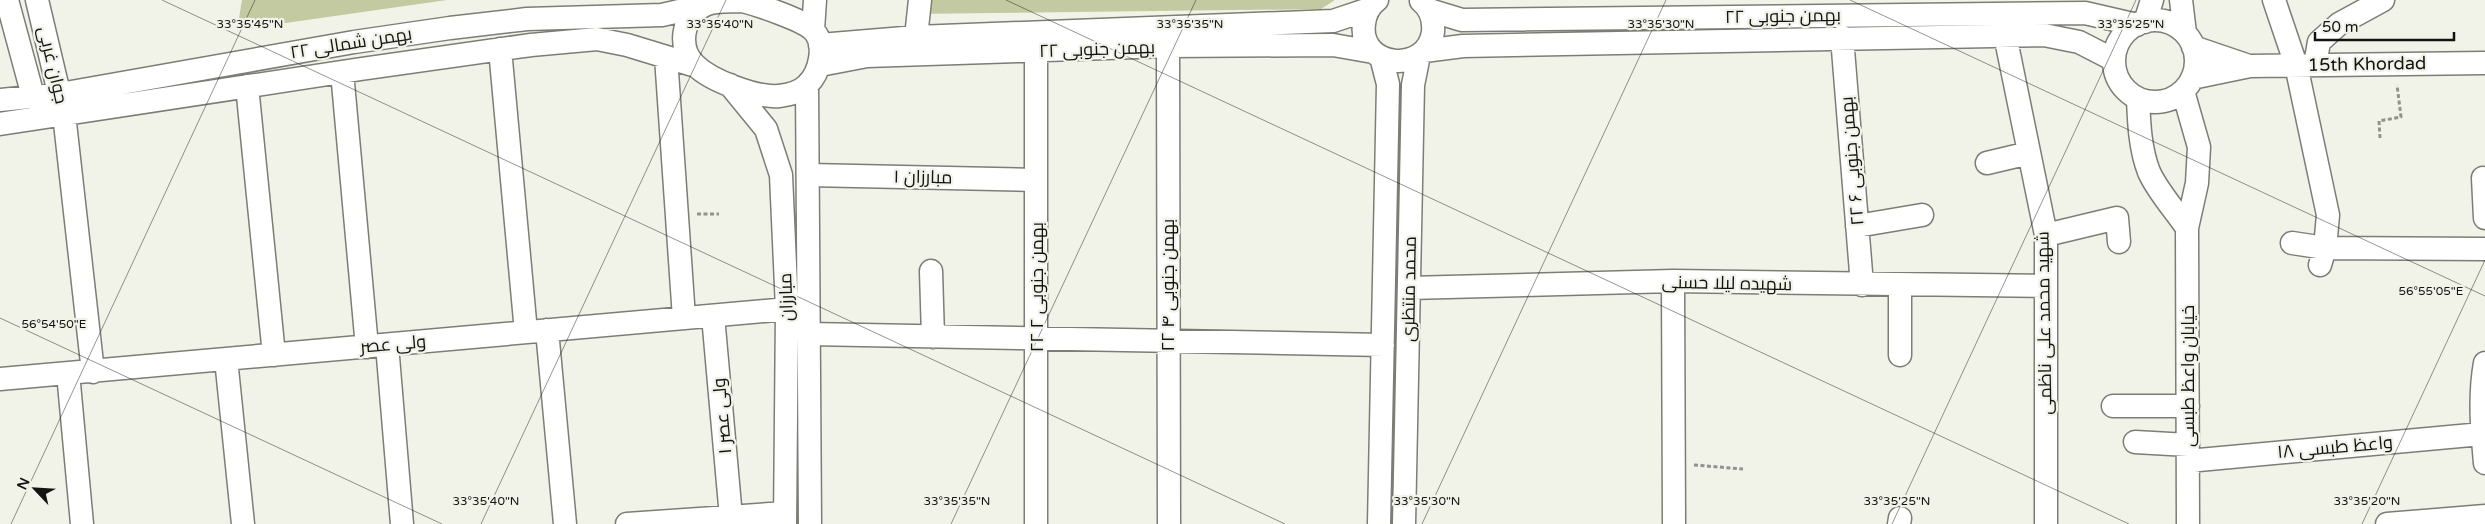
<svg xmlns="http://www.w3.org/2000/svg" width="2485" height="524" font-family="'Varela Round',Cairo,sans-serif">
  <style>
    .green { fill: #c3caa1 }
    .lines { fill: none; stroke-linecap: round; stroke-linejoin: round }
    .minor-casing { stroke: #7c7e75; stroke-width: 25 }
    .path { stroke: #91928b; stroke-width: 3; stroke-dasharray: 4 2.5; stroke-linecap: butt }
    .minor { stroke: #fff; stroke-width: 22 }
    .ticks { fill: none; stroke: #131411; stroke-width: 1; stroke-opacity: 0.45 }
    .labels { text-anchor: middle; stroke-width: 4.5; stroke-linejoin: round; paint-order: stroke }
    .street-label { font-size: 18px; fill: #131411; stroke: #f1f3e9 }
    .ticks-label { font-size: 12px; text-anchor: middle; fill: #131411; stroke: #f1f3e9; stroke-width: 4.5; stroke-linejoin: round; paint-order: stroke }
  </style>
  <rect width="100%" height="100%" fill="#f1f3e9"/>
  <!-- green -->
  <path class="green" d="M242 0H447L237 30Z
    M915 0H1335L1321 9 913 14Z"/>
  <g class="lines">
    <!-- minor casing -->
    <g class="minor-casing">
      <path id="minor" d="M7 0 33 96 46 104
        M37 0 64 114 93 372
        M1377 0C1369 6 1365 14 1364 24 1358 68 1427 75 1433 32 1434 20 1430 8 1421 1
        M2181 0 2185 33
        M2274 0 2296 65 2328 215 2325 248 2320 265
        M743 1C758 5 803 20 813 30 827 44 820 73 807 85 800 92 788 95 779 96 757 98 711 81 695 65 677 48 682 15 705 5 716 0 731 2 743 1Z
        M1429 10 1462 20 2085 13 2137 25
        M2114 61a41 41 0 1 1 82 0a41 41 0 1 1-82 0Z
        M2145 22 2152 0
        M813 30 815 0
        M2005 35 2046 235V524
        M916 37 920 0
        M1842 37 1862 285
        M820 45 916 37 1333 21 1369 9
        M1168 46 1169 524
        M2193 47 2249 66
        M500 49 526 332
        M1036 50V524
        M1424 51 1463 46 2044 35 2079 42 2114 60
        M666 57 684 318
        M820 65 867 56 1168 46 1333 45 1373 52
        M2315 65 2319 42 2339 24 2383 0
        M342 72 367 347
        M2192 78 2250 66 2485 63
        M730 85 766 129 781 175 787 309 785 524
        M807 85 810 524
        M247 86 274 355
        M2183 91 2199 147 2197 183 2187 228 2188 524
        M2138 99C2139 123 2140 149 2149 172 2158 192 2175 210 2187 228
        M0 100 60 94 354 42 450 28 527 19 662 15 705 5
        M0 124 361 69 531 45 597 39 627 45 696 66
        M1987 163 2029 153
        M809 175 1036 180
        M2483 178 2485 218
        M1857 226 1922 215
        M2046 235 2117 218 2119 242
        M2292 243 2325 248 2485 249
        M931 271 933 337
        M1673 281 1674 524
        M1409 288 1673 281 2046 286
        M713 316 731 517
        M547 330 565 524
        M810 334 1383 345
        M387 345 402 524
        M1900 355V286
        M226 359 243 524
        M2485 363C2479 396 2482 430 2485 463
        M68 373 82 524
        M0 379 787 309
        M2113 406H2188
        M2135 442 2188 445
        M2188 461 2482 434
        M627 524 785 513
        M1379 524 1388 84 1381 57
        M1404 524 1413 85 1419 55
        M1899 524 1900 518
        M2387 524 2485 516"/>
    </g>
    <!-- path -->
    <path class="path" d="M2380 138 2379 121 2401 117 2397 85
      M697 214H719
      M1694 465 1743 469"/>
    <!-- minor -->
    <use href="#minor" class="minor"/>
  </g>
  <!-- ticks -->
  <path class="ticks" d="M162 0 1285 524M1006 0 2129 524M1850 0 2485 296M0 318 442 524M11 524 255 0M481 524 726 0M951 524 1196 0M1422 524 1666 0M1892 524 2136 0M2362 524 2485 260"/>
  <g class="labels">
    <!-- street labels -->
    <g class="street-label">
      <text transform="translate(1783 16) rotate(-1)" y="6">۲۲ بهمن جنوبی</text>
      <text transform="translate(351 43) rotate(-9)" y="6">۲۲ بهمن شمالی</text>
      <text transform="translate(1097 49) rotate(-2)" y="6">۲۲ بهمن جنوبی</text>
      <text transform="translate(2367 64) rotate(-1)" y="6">15th Khordad</text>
      <text transform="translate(53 65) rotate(77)" y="6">جوان غربی</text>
      <text transform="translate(1852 161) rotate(-95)" y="6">۲۲ بهمن جنوبی ۶</text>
      <text transform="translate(923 177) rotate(1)" y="6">مبارزان ۱</text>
      <text transform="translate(1727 283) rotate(1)" y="6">شهیده لیلا حسنی</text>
      <text transform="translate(1168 285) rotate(-90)" y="6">۲۲ بهمن جنوبی ۴</text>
      <text transform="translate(1037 287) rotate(-90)" y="6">۲۲ بهمن جنوبی ۲</text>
      <text transform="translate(1409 289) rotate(-89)" y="6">محمد منتظری</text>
      <text transform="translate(786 297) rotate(-92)" y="6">مبارزان</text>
      <text transform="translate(2044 323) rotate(-91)" y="6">شهید محمد علی ناظمی</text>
      <text transform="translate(393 344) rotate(-5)" y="6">ولی عصر</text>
      <text transform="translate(2188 376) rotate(-90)" y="6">خیابان واعظ طبسی</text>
      <text transform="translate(722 416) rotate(-95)" y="6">ولی عصر ۱</text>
      <text transform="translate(2335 447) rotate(-5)" y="6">واعظ طبسی ۱۸</text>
    </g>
  </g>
  <g class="ticks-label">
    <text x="250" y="28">33°35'45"N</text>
    <text x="720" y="28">33°35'40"N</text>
    <text x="1190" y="28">33°35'35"N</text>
    <text x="1661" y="28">33°35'30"N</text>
    <text x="2131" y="28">33°35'25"N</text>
    <text x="2431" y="295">56°55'05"E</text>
    <text x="54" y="328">56°54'50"E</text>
    <text x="486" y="505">33°35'40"N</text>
    <text x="957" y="505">33°35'35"N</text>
    <text x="1427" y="505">33°35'30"N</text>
    <text x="1897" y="505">33°35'25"N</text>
    <text x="2367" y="505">33°35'20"N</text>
  </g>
  <!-- north arrow -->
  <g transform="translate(35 489) rotate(295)" stroke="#f1f3e9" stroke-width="4" paint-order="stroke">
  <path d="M0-4L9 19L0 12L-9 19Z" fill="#131411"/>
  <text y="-8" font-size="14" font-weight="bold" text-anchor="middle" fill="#131411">N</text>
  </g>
  <!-- scale -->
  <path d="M2315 32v8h139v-8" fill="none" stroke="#131411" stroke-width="2.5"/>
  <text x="2322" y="32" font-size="15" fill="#131411" stroke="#f1f3e9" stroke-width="4" paint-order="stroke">50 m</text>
</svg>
